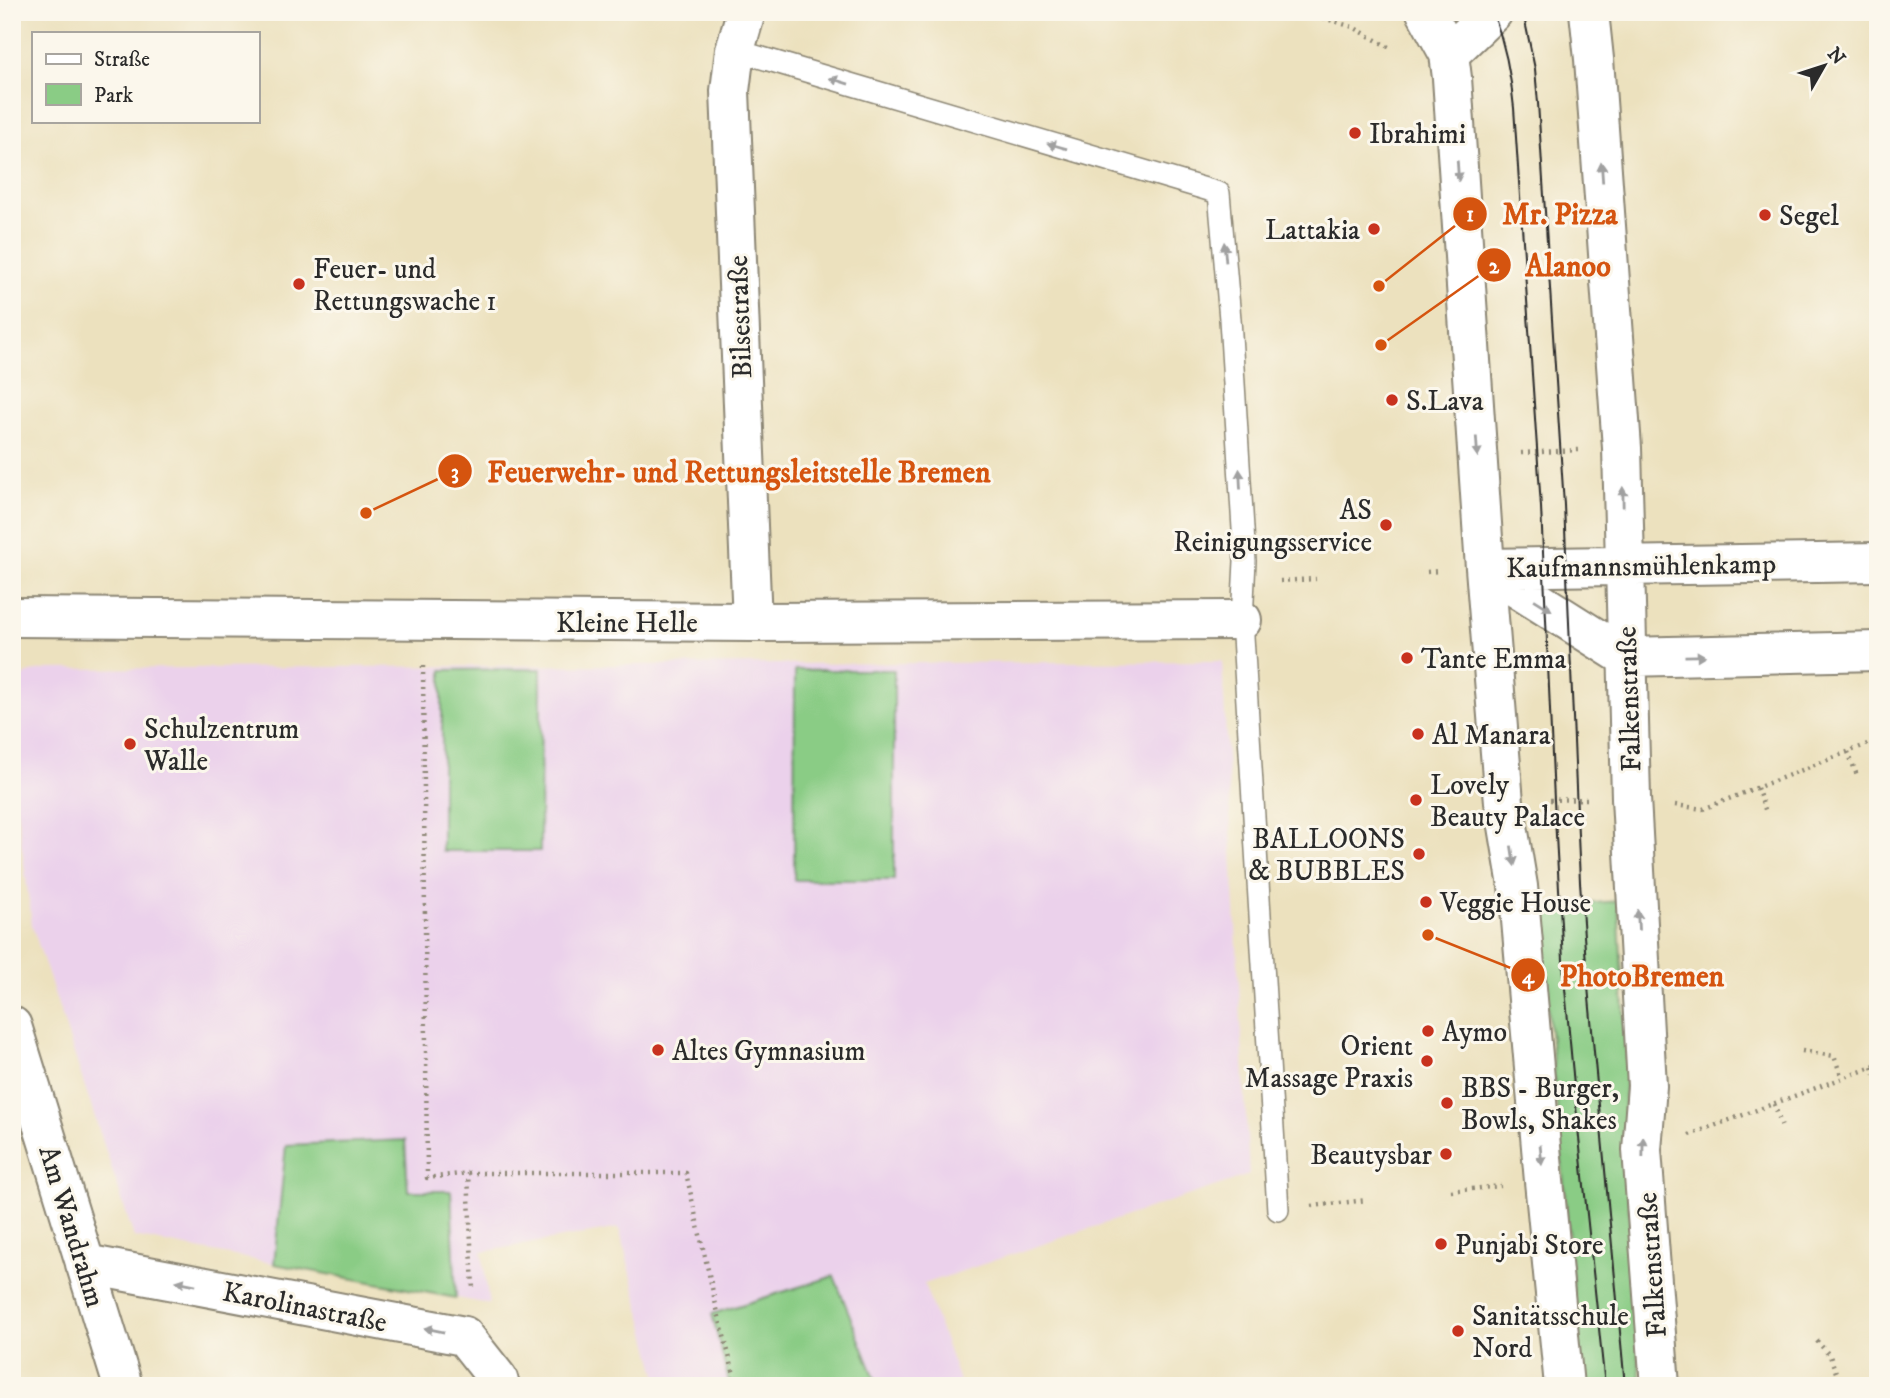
<svg xmlns="http://www.w3.org/2000/svg" width="1890" height="1398" font-family="'IM FELL DW Pica',serif">
  <style>
    .built { fill: #ebd1eb }
    .green { fill: #8acc85; stroke: #5a7c58; stroke-width: 2 }
    .lines { fill: none; stroke-linecap: round; stroke-linejoin: round }
    .service-casing { stroke: #8c8674; stroke-width: 24 }
    .minor-casing { stroke: #8c8674; stroke-width: 42 }
    .tertiary-casing { stroke: #8c8674; stroke-width: 42 }
    .path { stroke: #8c8674; stroke-width: 4.5; stroke-dasharray: 2 5; stroke-linecap: butt }
    .service { stroke: #fff; stroke-width: 21 }
    .minor { stroke: #fff; stroke-width: 38 }
    .tertiary { stroke: #fff; stroke-width: 38 }
    .tram { stroke: #2b2b2b; stroke-width: 2 }
    .oneway { fill: #a0a0a0 }
    .poi-dot { fill: #c8321e; stroke: #fbf7ec; stroke-width: 2.5 }
    .labels { text-anchor: middle; stroke-width: 6; stroke-linejoin: round; paint-order: stroke }
    .poi-label { font-size: 28px; fill: #2b2b2b; stroke: #fbf7ec; text-anchor: start }
    .street-label { font-size: 28px; fill: #2b2b2b; stroke: #fbf7ec }
    .leader { fill: none; stroke: #d5540f; stroke-width: 2.5 }
    .callout-dot { fill: #d5540f; stroke: #fbf7ec; stroke-width: 2.5 }
    .mark-label { font-size: 21px; text-anchor: middle; font-weight: bold; fill: #fff }
    .callout-label { font-size: 30px; text-anchor: middle; font-weight: bold; fill: #d5540f; stroke: #fbf7ec; stroke-width: 6; stroke-linejoin: round; paint-order: stroke }
  </style>
  <rect width="100%" height="100%" fill="#fbf7ec"/>
  <filter id="ink" filterUnits="userSpaceOnUse"><feTurbulence type="fractalNoise" baseFrequency=".0143" numOctaves="2"/><feDisplacementMap in="SourceGraphic" scale="14" xChannelSelector="R" yChannelSelector="G"/><feConvolveMatrix kernelMatrix="1 2 1 2 8 2 1 2 1" color-interpolation-filters="sRGB"/></filter>
  <filter id="wash" filterUnits="userSpaceOnUse"><feTurbulence type="fractalNoise" baseFrequency=".00686" numOctaves="4" result="noise"/><feDisplacementMap in="SourceGraphic" scale="28" xChannelSelector="R" yChannelSelector="G"/><feGaussianBlur stdDeviation="1.57" result="paint"/><feColorMatrix in="noise" values="0 0 0 0 0 0 0 0 0 0 0 0 0 0 0 0 0 1.4 0 .05"/><feComposite in="paint" operator="in"/></filter>
  <g filter="url(#wash)">
    <rect width="100%" height="100%" fill="#ece1be"/>
    <!-- built -->
    <path class="built" d="M1222 661 1249 1175 924 1284 961 1386H660L619 1228 482 1252 489 1304 134 1237 32 925 12 770V684L15 680 31 672 49 669Z"/>
    <!-- green -->
    <path class="green" d="M541 669 540 851H442V670Z
      M795 670H894V880H794Z
      M1618 901 1627 1067 1624 1102 1632 1269 1641 1386H1582L1539 908Z
      M405 1140 408 1191H451L456 1298 274 1264 286 1145Z
      M834 1276 878 1386H730L712 1314Z"/>
  </g>
  <g filter="url(#ink)">
    <g class="lines">
      <!-- service casing -->
      <g class="service-casing">
        <path id="service" d="M735 50 1219 193 1230 319 1245 561 1242 620 1278 1210"/>
      </g>
      <!-- minor casing -->
      <g class="minor-casing">
        <path id="minor" d="M746 12 735 50 730 91 752 622
          M12 617 752 622 1242 620
          M12 1026 123 1386
          M85 1264 464 1336 498 1379 500 1386"/>
      </g>
      <!-- tertiary casing -->
      <g class="tertiary-casing">
        <path id="tertiary" d="M1426 12 1449 54 1452 78 1485 568 1504 802 1518 886 1544 1181 1564 1386
          M1589 12 1594 59 1622 448 1631 798 1647 1086 1642 1150 1660 1386
          M1449 54 1493 12
          M1485 568 1626 657 1878 651
          M1485 568 1878 562"/>
      </g>
      <!-- path -->
      <path class="path" d="M1303 12 1353 27 1392 49
        M1521 453 1579 450
        M1427 572 1440 571
        M1280 581 1316 579
        M423 666 427 1178 468 1173 473 1290
        M1848 752 1858 778
        M1757 788 1766 812
        M1550 800 1587 799
        M1675 805 1703 809 1878 740
        M1802 1051 1834 1056 1842 1078
        M1872 1067 1878 1082
        M1774 1104 1783 1129
        M1689 1135 1878 1065
        M468 1173H686L715 1301 737 1386
        M1451 1191 1501 1186
        M1312 1206 1367 1200
        M1817 1341 1830 1356 1841 1386
        M1856 1386 1878 1377"/>
      <!-- service -->
      <use href="#service" class="service"/>
      <!-- minor -->
      <use href="#minor" class="minor"/>
      <!-- tertiary -->
      <use href="#tertiary" class="tertiary"/>
      <!-- tram -->
      <path class="tram" d="M1493 12C1505 45 1511 73 1514 108L1541 507 1554 800 1564 978 1579 1138 1605 1386
        M1523 12 1535 69 1538 103 1564 505 1580 882 1587 976 1625 1386"/>
    </g>
    <!-- one-way arrows -->
    <defs><path id="oneway-solid" d="M-6-.8H1V-3.2L6.5 0L1 3.2V.8H-6Z" transform="scale(1.75)"/></defs>
    <g class="oneway">
      <use href="#oneway-solid" transform="translate(839 81) rotate(-163)"/>
      <use href="#oneway-solid" transform="translate(1057 146) rotate(-164)"/>
      <use href="#oneway-solid" transform="translate(1458 171) rotate(86)"/>
      <use href="#oneway-solid" transform="translate(1602 172) rotate(-94)"/>
      <use href="#oneway-solid" transform="translate(1225 252) rotate(-95)"/>
      <use href="#oneway-solid" transform="translate(1477 447) rotate(86)"/>
      <use href="#oneway-solid" transform="translate(1240 479) rotate(-93)"/>
      <use href="#oneway-solid" transform="translate(1623 497) rotate(-91)"/>
      <use href="#oneway-solid" transform="translate(1543 605) rotate(32)"/>
      <use href="#oneway-solid" transform="translate(1695 656) rotate(-1)"/>
      <use href="#oneway-solid" transform="translate(1513 856) rotate(81)"/>
      <use href="#oneway-solid" transform="translate(1638 920) rotate(-93)"/>
      <use href="#oneway-solid" transform="translate(1643 1147) rotate(-89)"/>
      <use href="#oneway-solid" transform="translate(1541 1155) rotate(85)"/>
      <use href="#oneway-solid" transform="translate(186 1283) rotate(-169)"/>
      <use href="#oneway-solid" transform="translate(434 1330) rotate(-169)"/>
    </g>
  </g>
  <!-- markers -->
  <g class="poi-dot">
    <circle cx="1355" cy="133" r="7"/>
    <circle cx="1765" cy="215" r="7"/>
    <circle cx="1374" cy="229" r="7"/>
    <circle cx="299" cy="284" r="7"/>
    <circle cx="1392" cy="400" r="7"/>
    <circle cx="1386" cy="525" r="7"/>
    <circle cx="1407" cy="658" r="7"/>
    <circle cx="1418" cy="734" r="7"/>
    <circle cx="130" cy="744" r="7"/>
    <circle cx="1416" cy="800" r="7"/>
    <circle cx="1419" cy="854" r="7"/>
    <circle cx="1426" cy="902" r="7"/>
    <circle cx="1428" cy="1031" r="7"/>
    <circle cx="658" cy="1050" r="7"/>
    <circle cx="1427" cy="1061" r="7"/>
    <circle cx="1447" cy="1103" r="7"/>
    <circle cx="1446" cy="1154" r="7"/>
    <circle cx="1441" cy="1244" r="7"/>
    <circle cx="1458" cy="1331" r="7"/>
  </g>
  <g class="labels">
    <!-- poi labels -->
    <g class="poi-label">
      <text x="1369" y="143">Ibrahimi</text>
      <text x="1779" y="225">Segel</text>
      <text x="1360" y="239" text-anchor="end">Lattakia</text>
      <text x="313" y="278">Feuer- und<tspan x="313" dy="32">Rettungswache 1</tspan></text>
      <text x="1406" y="410">S.Lava</text>
      <text x="1372" y="519" text-anchor="end">AS<tspan x="1372" dy="32">Reinigungsservice</tspan></text>
      <text x="1421" y="668">Tante Emma</text>
      <text x="144" y="738">Schulzentrum<tspan x="144" dy="32">Walle</tspan></text>
      <text x="1432" y="744">Al Manara</text>
      <text x="1430" y="794">Lovely<tspan x="1430" dy="32">Beauty Palace</tspan></text>
      <text x="1405" y="848" text-anchor="end">BALLOONS<tspan x="1405" dy="32">&amp; BUBBLES</tspan></text>
      <text x="1440" y="912">Veggie House</text>
      <text x="1442" y="1041">Aymo</text>
      <text x="1413" y="1055" text-anchor="end">Orient<tspan x="1413" dy="32">Massage Praxis</tspan></text>
      <text x="672" y="1060">Altes Gymnasium</text>
      <text x="1461" y="1097">BBS - Burger,<tspan x="1461" dy="32">Bowls, Shakes</tspan></text>
      <text x="1432" y="1164" text-anchor="end">Beautysbar</text>
      <text x="1455" y="1254">Punjabi Store</text>
      <text x="1472" y="1325">Sanitätsschule<tspan x="1472" dy="32">Nord</tspan></text>
    </g>
    <!-- street labels -->
    <g class="street-label">
      <text transform="translate(739 317) rotate(-92)" y="10">Bilsestraße</text>
      <text transform="translate(1641 565) rotate(-1)" y="10">Kaufmannsmühlenkamp</text>
      <text x="627" y="632">Kleine Helle</text>
      <text transform="translate(1628 699) rotate(-92)" y="10">Falkenstraße</text>
      <text transform="translate(73 1226) rotate(73)" y="10">Am Wandrahm</text>
      <text transform="translate(1651 1265) rotate(-94)" y="10">Falkenstraße</text>
      <text transform="translate(305 1306) rotate(11)" y="10">Karolinastraße</text>
    </g>
  </g>
  <!-- callouts -->
  <path class="leader" d="M1379 286L1470 214M1381 345L1494 265M366 513L455 471M1428 935L1528 975"/>
  <g class="callout-dot">
    <circle cx="1379" cy="286" r="7"/>
    <circle cx="1381" cy="345" r="7"/>
    <circle cx="366" cy="513" r="7"/>
    <circle cx="1428" cy="935" r="7"/>
    <circle cx="1470" cy="214" r="18"/>
    <circle cx="1494" cy="265" r="18"/>
    <circle cx="455" cy="471" r="18"/>
    <circle cx="1528" cy="975" r="18"/>
  </g>
  <g class="mark-label">
    <text x="1470" y="221">1</text>
    <text x="1494" y="273">2</text>
    <text x="455" y="479">3</text>
    <text x="1528" y="983">4</text>
  </g>
  <g class="callout-label">
    <text x="1560" y="224">Mr. Pizza</text>
    <text x="1568" y="276">Alanoo</text>
    <text x="739" y="482">Feuerwehr- und Rettungsleitstelle Bremen</text>
    <text x="1642" y="986">PhotoBremen</text>
  </g>
  <!-- margin -->
  <rect width="1890" height="1398" fill="none" stroke="#fbf7ec" stroke-width="42"/>
  <!-- legend -->
  <rect x="32" y="32" width="228" height="91" fill="#fbf7ec" stroke="#a8a59f" stroke-width="2"/>
  <rect x="46" y="54" width="35" height="10" fill="#ffffff" stroke="#a8a59f" stroke-width="2"/>
  <text x="94" y="66" font-size="21" fill="#2b2b2b">Straße</text>
  <rect x="46" y="84" width="35" height="21" fill="#8acc85" stroke="#a8a59f" stroke-width="2"/>
  <text x="94" y="102" font-size="21" fill="#2b2b2b">Park</text>
  <!-- north arrow -->
  <g transform="translate(1824 66) rotate(51)" stroke="#fbf7ec" stroke-width="5" paint-order="stroke">
  <path d="M0-5L12 26L0 18L-12 26Z" fill="#2b2b2b"/>
  <text y="-10" font-size="19" font-weight="bold" text-anchor="middle" fill="#2b2b2b">N</text>
  </g>
</svg>
